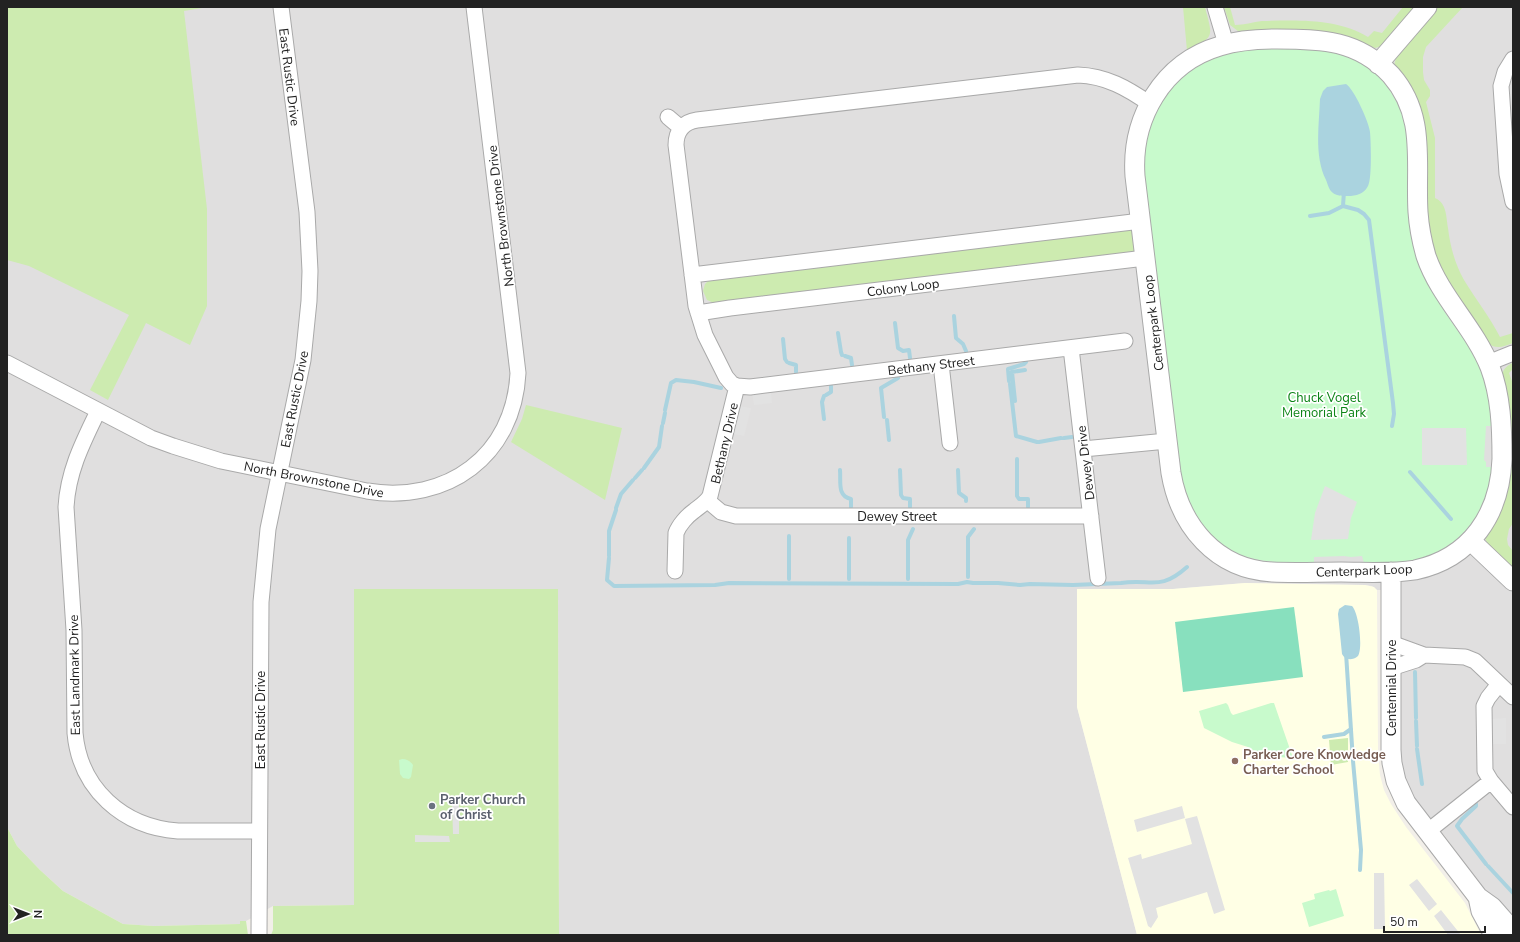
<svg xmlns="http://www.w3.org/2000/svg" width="1520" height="942" font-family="'Nunito Sans',sans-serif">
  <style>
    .residential { fill: #e0dfdf }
    .education { fill: #ffffe5 }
    .grass { fill: #cdebb0 }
    .park { fill: #c8facc }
    .pitch { fill: #88e0be }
    .parking { fill: #e2e2e2 }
    .water { fill: #aad3df }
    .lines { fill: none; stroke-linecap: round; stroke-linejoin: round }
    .stream { stroke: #aad3df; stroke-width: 4 }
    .minor-casing { stroke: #a9a9a9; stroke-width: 17 }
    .tertiary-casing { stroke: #a9a9a9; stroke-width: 21 }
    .minor { stroke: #fff; stroke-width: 15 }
    .tertiary { stroke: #fff; stroke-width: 19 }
    .education-dot { fill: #8d6e63; stroke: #fff; stroke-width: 1.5 }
    .worship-dot { fill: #6b7280; stroke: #fff; stroke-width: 1.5 }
    .labels { text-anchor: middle; stroke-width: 3.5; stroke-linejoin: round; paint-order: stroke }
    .street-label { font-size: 13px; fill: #222; stroke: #fff }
    .park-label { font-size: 13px; fill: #0c8416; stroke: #fff }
    .education-label { font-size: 13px; font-weight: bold; fill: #785e54; stroke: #fff; text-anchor: start }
    .worship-label { font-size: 13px; font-weight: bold; fill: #5b616d; stroke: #fff; text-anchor: start }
  </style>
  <rect width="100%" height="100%" fill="#f2efe9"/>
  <!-- residential -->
  <path class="residential" d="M7 7H1513V920L1482 887 1444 835 1419 807 1407 787 1399 757 1400 675 1404 669V643L1400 636V590H1377L1372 586 1365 585 1245 583 1173 589 1077 707 1137 935H559L558 589H354L355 905 273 906 246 921H241V924L154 926 123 924 63 891 40 870 17 846 7 827Z"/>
  <!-- education -->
  <path class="education" d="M1245 583 1365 585 1374 587 1377 590 1378 753 1380 775 1384 790 1391 804 1406 827 1465 903 1481 935H1137L1077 707V589H1173Z"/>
  <!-- grass -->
  <path class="grass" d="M7 7H208L184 11 207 209V306L190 345 146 323 108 400 90 390 129 315 29 266 7 260Z
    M1183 7H1205C1213 38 1215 36 1187 51Z
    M1224 7H1230L1235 25C1244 25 1253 22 1262 21 1297 20 1337 18 1368 37L1374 31 1382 33 1403 7H1415L1382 46 1375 48 1343 35 1323 31H1238L1230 25Z
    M1438 7H1463L1426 47 1423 57V72L1424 80 1430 90V96L1426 102 1435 138V198C1447 203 1446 217 1448 228 1450 246 1455 264 1464 280 1476 300 1490 317 1500 337L1513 333V343C1503 347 1495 350 1487 342 1466 311 1444 281 1432 246L1394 65 1397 55Z
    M1132 228 1135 253 714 303 707 300 703 291 705 284 710 279Z
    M1513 363V369L1509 373 1513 384V523L1509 529 1507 539 1508 545 1513 551V569L1487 544 1485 537 1502 376C1503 369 1507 365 1513 363Z
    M526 405 622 428 605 500 511 442 522 419Z
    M354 589H558L559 935H271L273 930V906L354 905Z
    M1348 738V762L1331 765 1329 740Z
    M7 827 17 846 40 870 63 891 123 924 154 926 240 924V921H246L248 935H7Z"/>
  <!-- park -->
  <path class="park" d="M1247 48C1320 48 1375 40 1405 121L1430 286 1446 314 1470 348 1479 365 1490 397 1492 426H1486L1484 460 1486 462V467H1492C1488 517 1456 553 1407 562 1393 564 1378 562 1364 563L1362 556 1351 557 1344 556 1314 557V562L1310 563C1261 563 1222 561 1194 515 1188 505 1185 491 1181 480L1144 179 1143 156 1150 123 1165 95 1180 78 1198 65 1219 55Z
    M1226 703 1228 705 1231 713 1233 715 1271 703H1274L1293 758 1263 756 1248 747 1232 742 1204 728 1199 711Z
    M402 759C407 759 410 761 413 765L411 777 409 779 403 778 400 774 399 760Z
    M1336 889 1344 916 1309 927 1302 903 1315 899 1314 894 1329 890 1330 891Z"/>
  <!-- pitch -->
  <path class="pitch" d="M1294 607 1303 677 1183 692 1175 622Z"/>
  <!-- parking -->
  <path class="parking" d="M771 393 772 403 754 405 752 394Z
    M740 406 751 408 744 436 733 434Z
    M1422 428H1466L1467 465H1422Z
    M1325 486 1357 502 1351 518 1348 539 1311 540 1315 513Z
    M1506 718V744H1492V719Z
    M452 803H459V834H453Z
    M1182 806 1185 818 1137 832 1134 820Z
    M1197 816 1225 910 1214 914 1207 892 1156 908 1158 917 1151 928 1148 926 1128 858 1141 854 1142 859 1192 844 1185 819Z
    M415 835 449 836 450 842H415Z
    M1374 873H1384L1385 929H1374Z
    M1417 879 1437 904 1429 911 1409 885Z
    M1441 910 1461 935H1448L1434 916Z"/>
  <!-- water -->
  <path class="water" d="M1346 84C1354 89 1369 122 1370 132 1371 142 1372 179 1368 186 1364 194 1356 196 1348 196 1343 196 1337 196 1333 193 1329 190 1328 185 1326 180 1314 156 1319 126 1320 99L1323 91 1327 87Z
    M1345 605 1352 606C1359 613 1363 649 1358 656 1352 661 1345 660 1342 654L1338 614 1339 609Z"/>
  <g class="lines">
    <!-- stream -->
    <path class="stream" d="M1343 206 1344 191
      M1310 216 1329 213 1343 206 1358 210 1364 214 1369 220 1393 403 1394 414 1392 426
      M954 316 956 338 963 344 966 351
      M895 323 898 348 903 351 909 350 910 358
      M838 333 841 352 842 355
      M783 339 785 359 787 362
      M845 356 851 358 852 365
      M789 363 796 365V372
      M1009 381 1008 369 1024 364 1026 362
      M1010 384 1016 436 1037 442
      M826 395 831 392V386
      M1015 401 1012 372 1025 370
      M665 410 671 383 676 380 694 382 721 388
      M884 417 881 388 898 378
      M824 419 822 402 824 396
      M887 420 889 440
      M663 423 665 413
      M1064 438 1072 437
      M1039 442 1061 438
      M1017 459V496L1019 499H1028V507
      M644 468 659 447 662 426
      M840 470C841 482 837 496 851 499V507
      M900 470 901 495 903 498 910 499V507
      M958 470 959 493 966 498V501
      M1410 472 1451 519
      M635 478 642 470
      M616 508 621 494 633 480
      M789 536V579
      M849 538V579
      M609 556V531L616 510
      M609 558 607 580 614 586 715 585 729 583 958 584 967 582 973 583H998L1020 585 1030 584 1073 585 1121 583C1151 578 1159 592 1187 567
      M968 577V537L974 529
      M908 579V540L913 529
      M1346 653 1353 761 1361 850 1360 870
      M1415 672 1416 718
      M1416 721 1417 746
      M1324 737 1344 734 1351 729
      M1417 749 1422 784
      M1476 804V806L1462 819 1457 826 1486 864
      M1488 866 1513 893"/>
    <!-- minor casing -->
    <g class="minor-casing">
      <path id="minor" d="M1215 7 1226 44
        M1513 59 1505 72 1501 86 1507 174 1513 202
        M668 117 681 128
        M692 275 1141 221
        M698 313 730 308 1145 258
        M1071 348 1098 578
        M7 363 151 438 173 446 221 461 367 491C447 504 514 456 518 373L474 7
        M1488 363 1513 353
        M941 364 950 443
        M737 386 750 387 1125 341
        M98 411C83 442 68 471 66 507L74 630 75 733C80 789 123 827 178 831H259
        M1083 449 1167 441
        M708 501 721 512 736 516H1091
        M675 571 676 533C679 525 687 516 694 511 700 506 706 503 710 496L737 386 732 384 726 377 705 335 696 306 676 145C676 131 683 122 697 120L1078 75C1106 76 1127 88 1150 104
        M1391 643 1424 655 1465 657 1475 661 1513 697
        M1391 668 1416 660 1424 655
        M1499 684 1488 698 1484 706 1485 771 1491 781 1513 807
        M1427 832 1491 781
        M259 935 261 602 268 529 303 360 309 301 310 271 307 212 281 7"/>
    </g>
    <!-- tertiary casing -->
    <g class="tertiary-casing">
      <path id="tertiary" d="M1277 39C1322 39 1358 40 1391 75 1427 116 1415 163 1418 212 1419 227 1422 242 1426 256 1440 297 1474 327 1490 367 1501 396 1502 428 1502 459 1500 514 1471 558 1415 570 1391 574 1365 572 1341 572 1318 572 1295 573 1272 572 1216 569 1180 526 1171 473L1135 176C1131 119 1162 63 1220 46 1239 40 1258 39 1277 39Z
        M1378 64 1427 7
        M1471 541 1513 581
        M1391 572V750L1392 763 1396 781 1406 803 1478 897 1492 907 1513 931
        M1478 897 1481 911 1494 935"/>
    </g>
    <!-- minor -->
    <use href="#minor" class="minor"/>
    <!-- tertiary -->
    <use href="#tertiary" class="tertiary"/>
  </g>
  <!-- markers -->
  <circle class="education-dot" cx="1235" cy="761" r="4"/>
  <circle class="worship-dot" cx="432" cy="806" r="4"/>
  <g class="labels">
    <!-- street labels -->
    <g class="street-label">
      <text transform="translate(290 77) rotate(83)" y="5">East Rustic Drive</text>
      <text transform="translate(500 216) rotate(-97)" y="5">North Brownstone Drive</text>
      <text transform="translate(903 287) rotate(-7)" y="5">Colony Loop</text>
      <text transform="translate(1153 323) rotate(-97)" y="5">Centerpark Loop</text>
      <text transform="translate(931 365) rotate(-7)" y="5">Bethany Street</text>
      <text transform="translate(294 399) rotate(-79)" y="5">East Rustic Drive</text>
      <text transform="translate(724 443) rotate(-77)" y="5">Bethany Drive</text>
      <text transform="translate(1085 463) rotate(-97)" y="5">Dewey Drive</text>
      <text transform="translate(314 479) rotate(11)" y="5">North Brownstone Drive</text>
      <text x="897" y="521">Dewey Street</text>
      <text transform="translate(1364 570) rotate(-2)" y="5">Centerpark Loop</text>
      <text transform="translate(74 675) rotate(-91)" y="5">East Landmark Drive</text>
      <text transform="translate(1391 688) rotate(-90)" y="5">Centennial Drive</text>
      <text transform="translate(260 720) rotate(-90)" y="5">East Rustic Drive</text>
    </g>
    <!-- park labels -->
    <g class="park-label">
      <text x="1324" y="402">Chuck Vogel<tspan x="1324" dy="15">Memorial Park</tspan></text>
    </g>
    <!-- education labels -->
    <g class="education-label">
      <text x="1243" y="759">Parker Core Knowledge<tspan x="1243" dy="15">Charter School</tspan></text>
    </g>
    <!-- worship labels -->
    <g class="worship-label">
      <text x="440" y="804">Parker Church<tspan x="440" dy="15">of Christ</tspan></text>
    </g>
  </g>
  <!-- border -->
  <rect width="1520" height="942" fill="none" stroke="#222222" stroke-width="16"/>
  <!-- north arrow -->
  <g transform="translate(28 914) rotate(90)" stroke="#ffffff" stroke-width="3" paint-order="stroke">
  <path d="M0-3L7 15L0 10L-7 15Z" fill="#222222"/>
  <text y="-6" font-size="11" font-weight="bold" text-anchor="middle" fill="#222222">N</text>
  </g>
  <!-- scale -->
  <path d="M1384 926v6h101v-6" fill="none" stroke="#222222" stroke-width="2"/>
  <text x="1390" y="926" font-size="12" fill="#222222" stroke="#ffffff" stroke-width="3" paint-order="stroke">50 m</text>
</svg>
